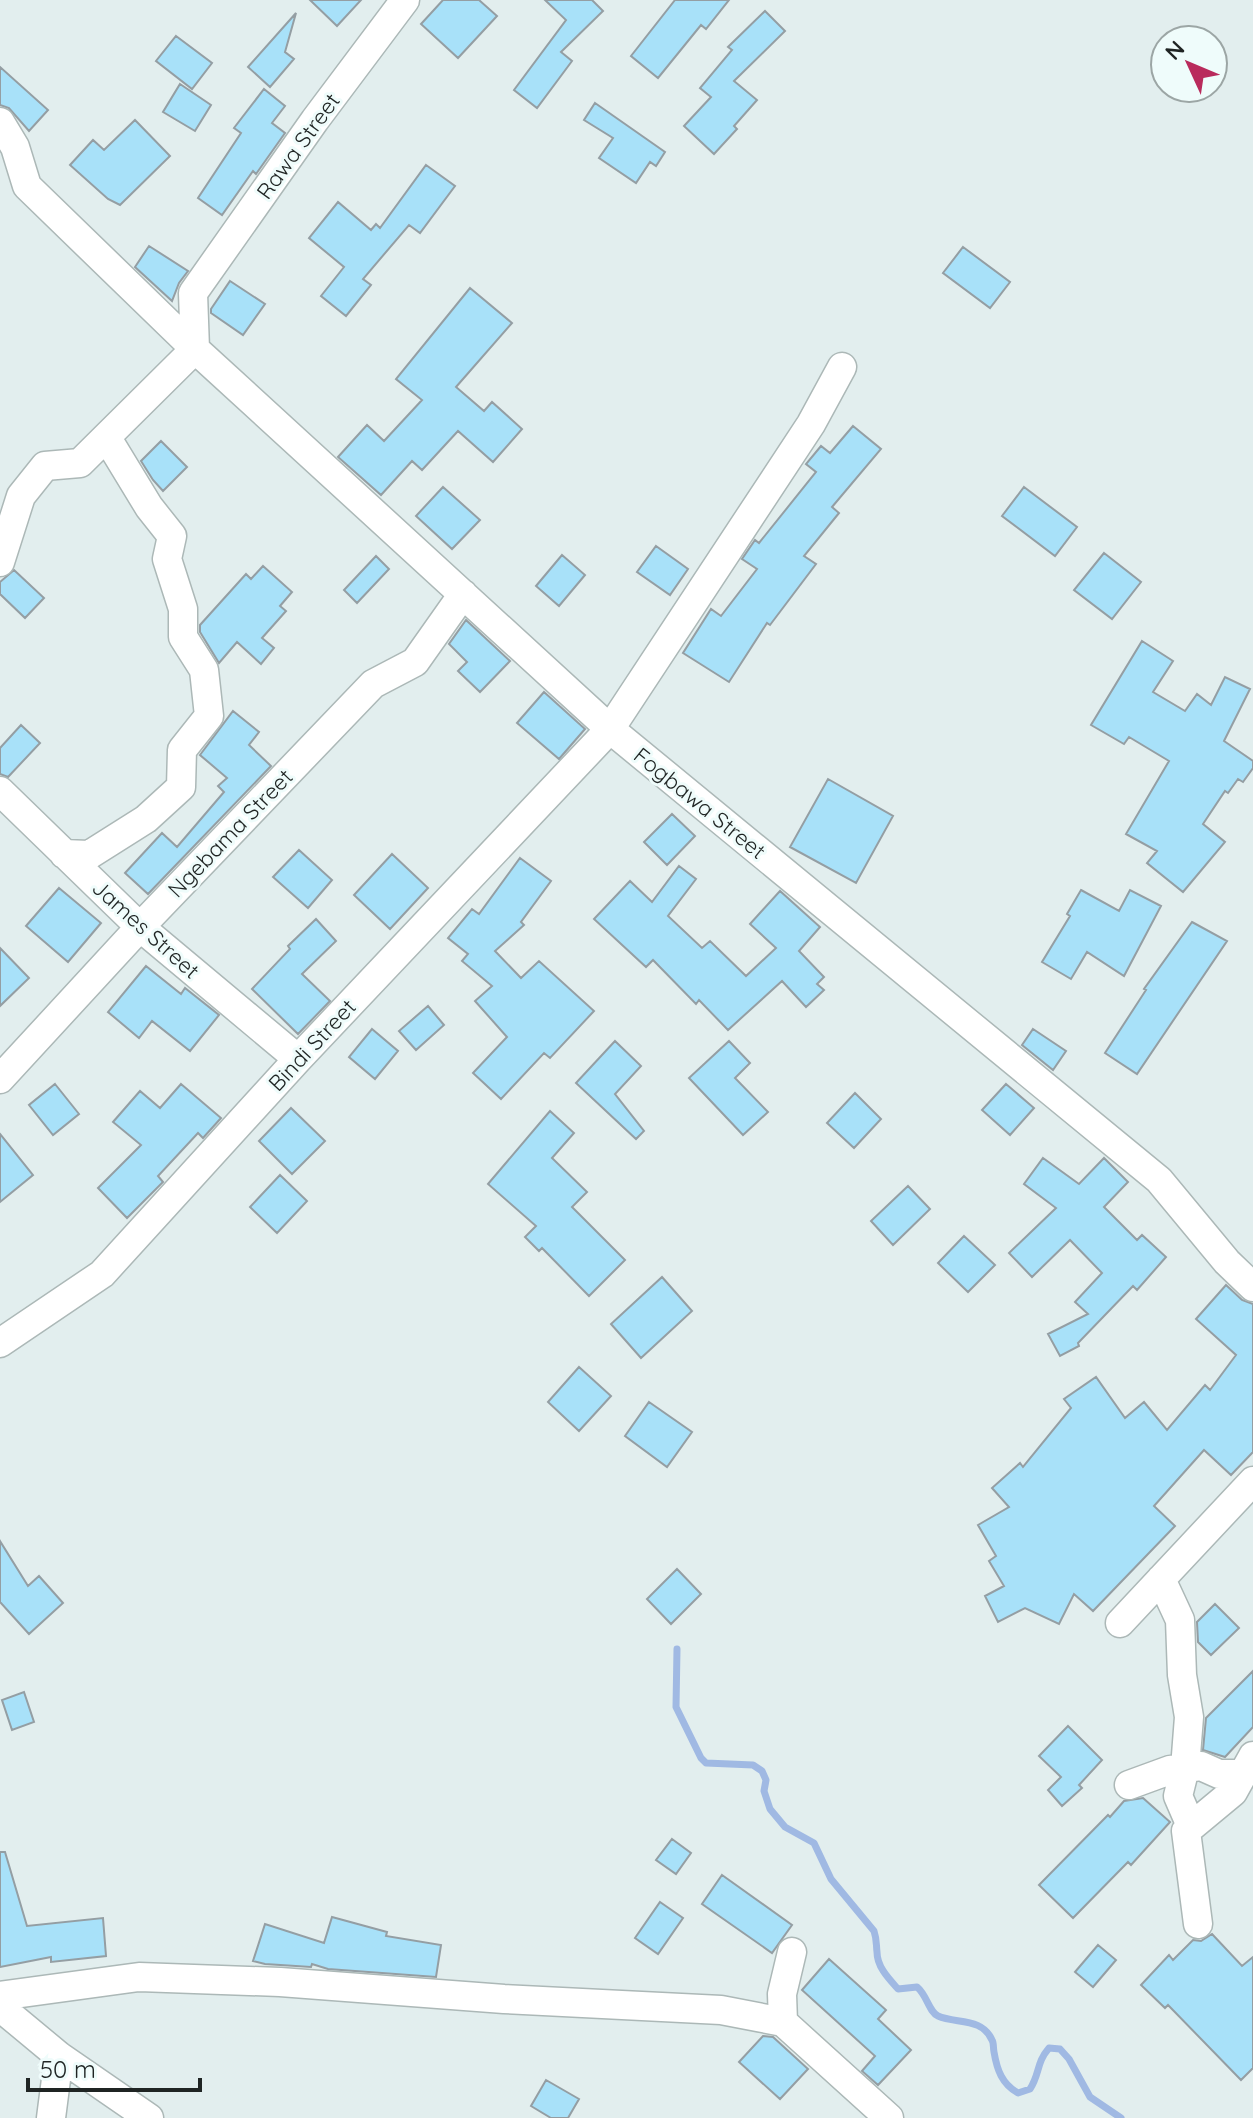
<svg xmlns="http://www.w3.org/2000/svg" width="1253" height="2118" font-family="Quicksand,sans-serif">
  <style>
    .lines { fill: none; stroke-linecap: round; stroke-linejoin: round }
    .stream { stroke: #a0b9e3; stroke-width: 7 }
    .building { fill: #a8e1f9; stroke: #949ea3; stroke-width: 2 }
    .minor-casing { stroke: #acb8b7; stroke-width: 31 }
    .minor { stroke: #fff; stroke-width: 28 }
    .labels { text-anchor: middle; stroke-width: 6; stroke-linejoin: round; paint-order: stroke }
    .street-label { font-size: 22px; fill: #1f2423; stroke: #effcfb }
  </style>
  <rect width="100%" height="100%" fill="#e2eeee"/>
  <g class="lines">
    <!-- stream -->
    <path class="stream" d="M677 1649 676 1707 701 1758 706 1763 753 1765 762 1771 766 1780 764 1791 770 1809 785 1827 814 1843 831 1879 874 1931C877 1940 876 1944 877 1952 877 1967 889 1979 898 1989L917 1987C927 1995 929 2012 938 2016 956 2024 982 2017 992 2040 994 2043 993 2048 994 2052 997 2070 1002 2084 1018 2093L1030 2089C1040 2074 1036 2063 1049 2048L1060 2049 1069 2059 1090 2097 1121 2118"/>
  </g>
  <!-- building -->
  <path class="building" d="M310 0H361L337 26Z
    M443 0H479L497 16 458 58 421 24Z
    M545 0H592L603 11 561 52 572 61 537 108 514 90 566 20Z
    M675 0H729L706 29 701 25 658 78 631 56Z
    M765 11 785 31 734 81 757 100 734 126 737 129 714 154 684 126 711 97 700 88 732 50 728 47Z
    M296 13 285 52 294 59 270 87 248 67Z
    M176 36 212 63 192 89 156 61Z
    M0 67 48 110 29 131 9 108 0 105Z
    M180 84 211 105 195 131 163 112Z
    M264 89 285 106 272 123 285 133 256 174 253 171 222 215 198 198 241 133 234 128Z
    M595 103 665 152 656 166 650 162 636 183 599 158 613 138 584 120Z
    M135 120 170 156 120 205 108 199 70 165 93 140 104 150Z
    M426 165 455 186 420 233 409 225 363 279 371 285 346 316 321 296 344 267 309 238 338 202 371 230 376 224 380 228Z
    M149 246 188 271 179 283 172 301 135 267Z
    M963 247 1010 282 990 308 943 273Z
    M230 281 265 304 243 335 211 313V309Z
    M470 288 512 323 456 387 484 411 492 402 522 429 493 462 458 431 422 470 412 461 381 495 338 457 367 425 384 441 422 400 396 379Z
    M853 426 881 449 832 507 839 513 804 556 816 564 770 625 767 623 729 682 683 653 711 609 721 616 757 569 742 559 755 540 759 543 816 472 806 464 821 446 830 453Z
    M161 441 187 467 163 491 153 480 141 461Z
    M443 487 480 520 452 549 416 516Z
    M1024 487 1077 527 1055 556 1002 516Z
    M656 546 688 569 670 595 637 572Z
    M1104 553 1141 582 1112 619 1074 590Z
    M562 555 585 575 559 606 536 586Z
    M376 556 389 569 357 603 344 590Z
    M263 566 292 592 280 606 286 611 262 638 274 648 261 664 237 642 219 663 200 632V625L246 574 251 579Z
    M14 570 44 598 25 618 0 594V582Z
    M466 620 510 661 480 692 458 671 467 662 449 644Z
    M1142 641 1173 661 1153 692 1185 711 1197 694 1211 705 1225 677 1250 689 1224 741 1253 761V768L1243 782 1238 779 1228 793 1225 791 1203 824 1225 842 1183 892 1147 863 1157 851 1126 834 1169 761 1129 737 1124 744 1091 725Z
    M544 692 585 729 559 759 517 723Z
    M233 711 259 732 249 745 271 766 148 894 125 873 162 833 177 847 224 792 218 786 227 778 200 755Z
    M21 725 40 743 8 777 0 774V748Z
    M828 779 893 816 856 883 790 847Z
    M672 814 695 836 667 865 644 842Z
    M299 850 332 880 308 908 273 877Z
    M392 854 428 888 390 929 354 895Z
    M520 858 551 881 521 922 524 925 495 951 521 978 539 961 594 1011 550 1058 544 1053 501 1099 473 1073 507 1037 475 1001 492 986 462 961 468 954 448 938 472 909 479 914Z
    M679 866 696 879 668 916 702 948 710 941 746 976 776 948 750 924 780 891 820 927 799 951 824 977 817 984 824 990 806 1007 782 981 728 1030 699 1000 696 1004 653 960 646 967 594 919 630 881 652 902Z
    M59 888 101 923 68 962 26 926Z
    M1081 890 1119 911 1130 890 1161 906 1124 976 1087 952 1071 979 1042 962 1070 916 1067 914Z
    M316 919 336 941 302 974 330 1001 298 1034 252 989 290 949 288 946Z
    M1192 922 1227 941 1137 1074 1105 1053 1146 990 1144 989Z
    M0 948 29 978 0 1006Z
    M146 966 181 994 185 988 219 1015 190 1051 152 1021 139 1038 108 1012Z
    M428 1006 444 1025 416 1050 399 1031Z
    M372 1029 398 1051 375 1079 349 1057Z
    M1033 1029 1066 1051 1053 1070 1022 1045Z
    M615 1041 641 1066 615 1094 644 1131 636 1139 576 1083Z
    M729 1041 750 1063 735 1078 768 1112 743 1135 689 1078Z
    M55 1084 79 1114 53 1135 29 1105Z
    M181 1084 221 1118 203 1138 198 1133 158 1176 163 1182 127 1218 98 1188 141 1145 113 1122 140 1091 160 1108Z
    M1006 1084 1034 1108 1010 1135 982 1110Z
    M855 1093 881 1119 854 1148 827 1123Z
    M291 1108 325 1141 292 1174 259 1141Z
    M550 1111 574 1133 552 1158 587 1192 572 1207 625 1260 589 1296 542 1248 539 1251 525 1237 536 1226 488 1184Z
    M0 1134 33 1175 0 1202Z
    M1043 1158 1079 1184 1104 1158 1128 1182 1104 1207 1137 1240 1142 1235 1166 1257 1137 1290 1133 1286 1078 1343 1079 1346 1060 1356 1048 1334 1088 1314 1075 1302 1102 1273 1070 1240 1032 1277 1009 1253 1056 1208 1024 1184Z
    M280 1175 307 1201 277 1233 250 1207Z
    M908 1186 930 1209 893 1245 871 1221Z
    M964 1236 995 1265 968 1292 938 1263Z
    M662 1277 692 1311 641 1358 611 1324Z
    M1226 1285 1242 1300 1253 1304V1452L1231 1475 1204 1450 1154 1506 1175 1526 1093 1611 1074 1594 1059 1624 1025 1608 998 1622 985 1596 1004 1586 989 1561 996 1556 978 1525 1009 1507 992 1488 1020 1463 1023 1467 1071 1408 1064 1399 1096 1377 1125 1418 1144 1402 1167 1430 1205 1385 1210 1390 1236 1355 1196 1319Z
    M579 1367 611 1396 579 1431 548 1402Z
    M649 1402 692 1432 667 1467 625 1436Z
    M0 1541 28 1586 39 1576 63 1603 29 1634 0 1602Z
    M677 1569 701 1594 671 1624 647 1599Z
    M1215 1604 1239 1628 1211 1655 1198 1642 1197 1622Z
    M1253 1671V1727L1225 1757 1203 1750 1206 1718Z
    M24 1692 34 1722 12 1730 2 1700Z
    M1068 1726 1102 1760 1079 1785 1082 1788 1062 1806 1048 1790 1061 1777 1039 1756Z
    M1143 1798 1170 1822 1131 1865 1128 1862 1073 1918 1039 1885 1108 1815 1110 1817 1124 1801Z
    M672 1839 691 1853 676 1874 656 1860Z
    M0 1852H5L27 1926 103 1918 106 1956 51 1962V1957L0 1967Z
    M722 1875 792 1925 772 1953 702 1904Z
    M660 1902 683 1918 658 1954 635 1938Z
    M332 1917 387 1932 386 1936 441 1945 436 1977 328 1969 312 1964 311 1967 265 1964 253 1961 265 1924 324 1943Z
    M1212 1934 1242 1966 1253 1957V2068L1241 2080 1168 2005 1165 2008 1141 1985 1169 1955 1173 1960 1193 1940 1201 1941Z
    M1098 1945 1116 1960 1093 1987 1075 1972Z
    M829 1959 886 2010 878 2019 911 2050 878 2085 862 2071 875 2056 802 1990Z
    M763 2036 773 2037 808 2069 780 2099 739 2062Z
    M546 2080 579 2099 568 2118H551L531 2106Z"/>
  <g class="lines">
    <!-- minor casing -->
    <g class="minor-casing">
      <path id="minor" d="M405 0 315 120 193 293 195 349 610 729 1159 1180 1227 1262 1253 1287
        M0 122 15 147 27 186 195 349 80 463 45 466 21 496 0 562
        M0 791 140 927 298 1059
        M64 854 89 855 146 819 181 787 182 750 209 716 204 670 183 637V609L167 559 172 536 149 507 107 438
        M0 1079 140 927 373 684 415 662 463 594
        M0 1343 102 1274 298 1059 610 729 811 424 842 367
        M1161 1579 1180 1620 1182 1675 1189 1717 1185 1768 1178 1796 1191 1826
        M1120 1623 1253 1481
        M1129 1785 1170 1770 1201 1766 1219 1774H1243
        M1198 1924 1186 1831 1233 1792 1253 1756
        M0 1996 139 1977 280 1982 504 1999 721 2010 783 2022 889 2118
        M0 2007 59 2056 149 2118
        M783 2022 782 1994 792 1952
        M51 2118 59 2056"/>
    </g>
    <!-- minor -->
    <use href="#minor" class="minor"/>
  </g>
  <g class="labels">
    <!-- street labels -->
    <g class="street-label">
      <text transform="translate(298 146) rotate(-54)" y="8">Rawa Street</text>
      <text transform="translate(700 803) rotate(39)" y="8">Fogbawa Street</text>
      <text transform="translate(230 833) rotate(-46)" y="8">Ngebama Street</text>
      <text transform="translate(146 929) rotate(42)" y="8">James Street</text>
      <text transform="translate(312 1045) rotate(-47)" y="8">Bindi Street</text>
    </g>
  </g>
  <!-- north arrow -->
  <g transform="translate(1189 64) rotate(314)"><circle r="38" fill="#effcfb" stroke="#9ca6a5" stroke-width="2"/>
  <path d="M0-6L14 30L0 20L-14 30Z" fill="#b92b5c"/>
  <text y="-12" font-size="22" font-weight="bold" text-anchor="middle" fill="#1f2423">N</text>
  </g>
  <!-- scale -->
  <path d="M28 2078v12h172v-12" fill="none" stroke="#1f2423" stroke-width="4"/>
  <text x="40" y="2078" font-size="24" fill="#1f2423" stroke="#effcfb" stroke-width="6" paint-order="stroke">50 m</text>
</svg>
